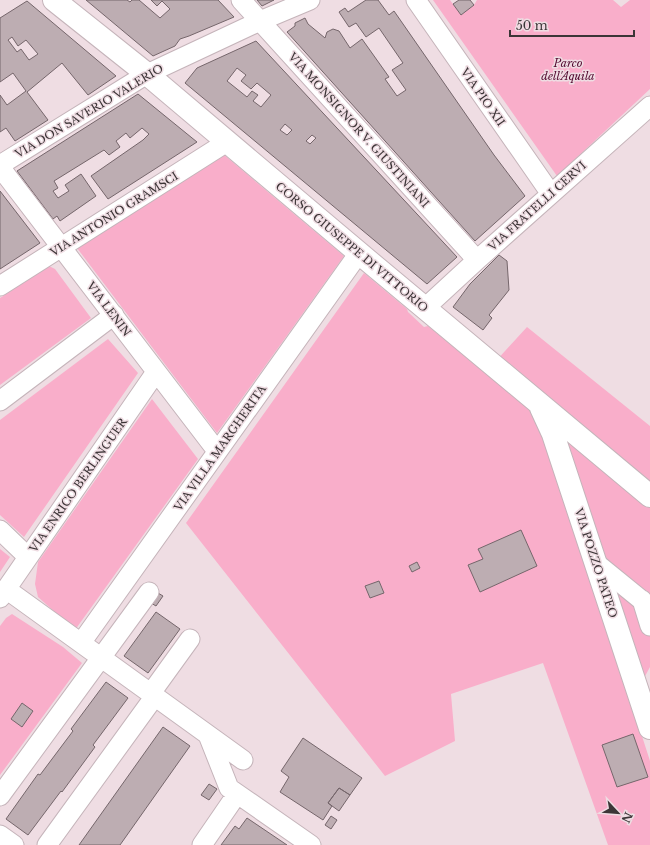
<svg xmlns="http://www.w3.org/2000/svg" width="650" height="845" font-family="'Libre Baskerville',serif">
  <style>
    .green { fill: #f9aeca }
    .building { fill: #bdadb2; stroke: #75666b; fill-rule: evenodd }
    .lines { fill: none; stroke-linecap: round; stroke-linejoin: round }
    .street-casing { stroke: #c5b4ba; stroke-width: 21 }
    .secondary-casing { stroke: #c5b4ba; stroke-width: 24 }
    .street { stroke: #fff; stroke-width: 19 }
    .secondary { stroke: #fff; stroke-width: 22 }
    .labels { text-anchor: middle; stroke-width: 3; stroke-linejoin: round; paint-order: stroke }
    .park-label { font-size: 11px; font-style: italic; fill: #530a30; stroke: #efdde3 }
    .street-label { font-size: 11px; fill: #3c3537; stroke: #efdde3 }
  </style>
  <rect width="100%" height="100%" fill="#efdde3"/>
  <!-- green -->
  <path class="green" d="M433 0H450L461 15 474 5 477 0H613L621 7 630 0H650V89L557 176Z
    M223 154 344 256 217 433 77 248Z
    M49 266 55 269 91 318 0 385V298Z
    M364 273 407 309 408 312 424 327 428 326 485 373 527 327 650 426V667L631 702 650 761V845H608L543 663 451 694 455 741 385 776 186 523Z
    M108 339 138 373 24 537 0 515V420Z
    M152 399 198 459 75 630 38 597 35 584 38 562Z
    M0 549 10 557 0 572Z
    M12 614 63 647 82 663 0 775V626L6 618Z"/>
  <!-- building -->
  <path class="building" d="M86 0H127L130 2 132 0H139L160 18 170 9 162 1 157 6 151 0H218L234 17 189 36 180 39 175 46 153 56Z
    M257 0H274L262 6Z
    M366 0H378L389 15 394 11 494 155 525 196 475 241 287 32 295 26V23L305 18 308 24 325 38 327 32 333 29 339 31 350 48 362 39 389 77 385 79 397 96 406 90 392 70 403 63 379 28 366 37 356 23 349 27 339 12 345 8 348 12Z
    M459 0H470L474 5 461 15 453 4Z
    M27 1 116 76 88 95 62 63 27 92 48 120 15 141 6 128 0 132V95L7 105 26 91 13 73 0 82V18ZM12 37 18 46 26 40 38 54 29 60 21 49 17 52 8 40Z
    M256 41 457 257 427 284 185 83 197 68ZM237 68 246 75 241 81 251 89 257 83 271 95 261 107 253 101 258 95 252 91 247 97 227 81ZM285 124 292 130 287 135 280 130ZM312 135 316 138 310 144 306 141Z
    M138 94 197 142 108 199 91 176 143 140 149 134 142 128 130 138 126 133 116 141 120 147 109 155 104 150 54 181 58 188 53 191 58 198 69 191 65 185 81 174 96 196 60 221 57 216 53 219 17 171Z
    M0 191 40 243 0 269Z
    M499 255 507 261 509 290 489 315 492 318 483 330 453 307 470 284Z
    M521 530 537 566 480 592 468 565 483 559 478 549Z
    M417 562 420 568 412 572 409 566Z
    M379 581 384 593 370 598 365 586Z
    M158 593 163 596 156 606 151 603Z
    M156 612 180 629 148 673 124 656Z
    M106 682 128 698 93 745 95 747 62 792 61 791 28 835 6 819 38 774 40 775 73 731 71 729Z
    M22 703 33 711 22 727 11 719Z
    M163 727 190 746 120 845H79Z
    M633 734 648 777 617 787 602 745Z
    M303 738 362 778 350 795 339 788 328 803 332 806 323 820 280 792 289 777 281 771Z
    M209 784 217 789 209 800 201 795Z
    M339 788 350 795 339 811 328 803Z
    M331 816 337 820 331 829 325 825Z
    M247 818 287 845H221L235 826 239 829Z"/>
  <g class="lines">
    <!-- street casing -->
    <g class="street-casing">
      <path id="street" d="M241 0 477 260
        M416 0 551 194
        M0 165 147 74 260 21 310 0
        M0 167 217 451
        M0 286 227 142
        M425 308 477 260 650 106
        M0 401 114 315
        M0 530 28 557
        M596 563 650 607
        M6 589 243 760
        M0 598 156 372
        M642 600 650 626
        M81 643 359 253
        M151 693 190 639
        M208 735 229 788 311 845
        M0 796 149 592
        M0 835 14 845
        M47 845 155 696
        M202 845 237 794"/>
    </g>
    <!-- secondary casing -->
    <g class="secondary-casing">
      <path id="secondary" d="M54 0 147 74 359 253 650 496
        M541 408 553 434 650 728"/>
    </g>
    <!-- street -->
    <use href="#street" class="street"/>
    <!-- secondary -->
    <use href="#secondary" class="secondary"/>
  </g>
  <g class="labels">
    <!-- park labels -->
    <g class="park-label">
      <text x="568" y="67">Parco<tspan x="568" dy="13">dell'Aquila</tspan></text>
    </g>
    <!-- street labels -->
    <g class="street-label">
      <text transform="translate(483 97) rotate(55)" y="4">VIA PIO XII</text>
      <text transform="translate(89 111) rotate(-31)" y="4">VIA DON SAVERIO VALERIO</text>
      <text transform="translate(359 130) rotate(48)" y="4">VIA MONSIGNOR V. GIUSTINIANI</text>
      <text transform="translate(537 206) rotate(-42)" y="4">VIA FRATELLI CERVI</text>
      <text transform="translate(114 214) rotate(-32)" y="4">VIA ANTONIO GRAMSCI</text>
      <text transform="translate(352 247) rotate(40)" y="4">CORSO GIUSEPPE DI VITTORIO</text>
      <text transform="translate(109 309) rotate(53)" y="4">VIA LENIN</text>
      <text transform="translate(220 448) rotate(-55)" y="4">VIA VILLA MARGHERITA</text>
      <text transform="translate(78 485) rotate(-55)" y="4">VIA ENRICO BERLINGUER</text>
      <text transform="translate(596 563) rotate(72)" y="4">VIA POZZO PATEO</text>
    </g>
  </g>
  <!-- north arrow -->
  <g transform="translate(618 813) rotate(116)" stroke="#efdde3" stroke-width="3" paint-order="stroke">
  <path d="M0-3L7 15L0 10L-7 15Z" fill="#3c3537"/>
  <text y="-6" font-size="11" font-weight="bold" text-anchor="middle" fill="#3c3537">N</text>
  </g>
  <!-- scale -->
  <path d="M510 30v6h124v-6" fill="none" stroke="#3c3537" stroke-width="2"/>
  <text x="516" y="30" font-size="12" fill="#3c3537" stroke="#efdde3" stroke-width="3" paint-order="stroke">50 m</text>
</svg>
